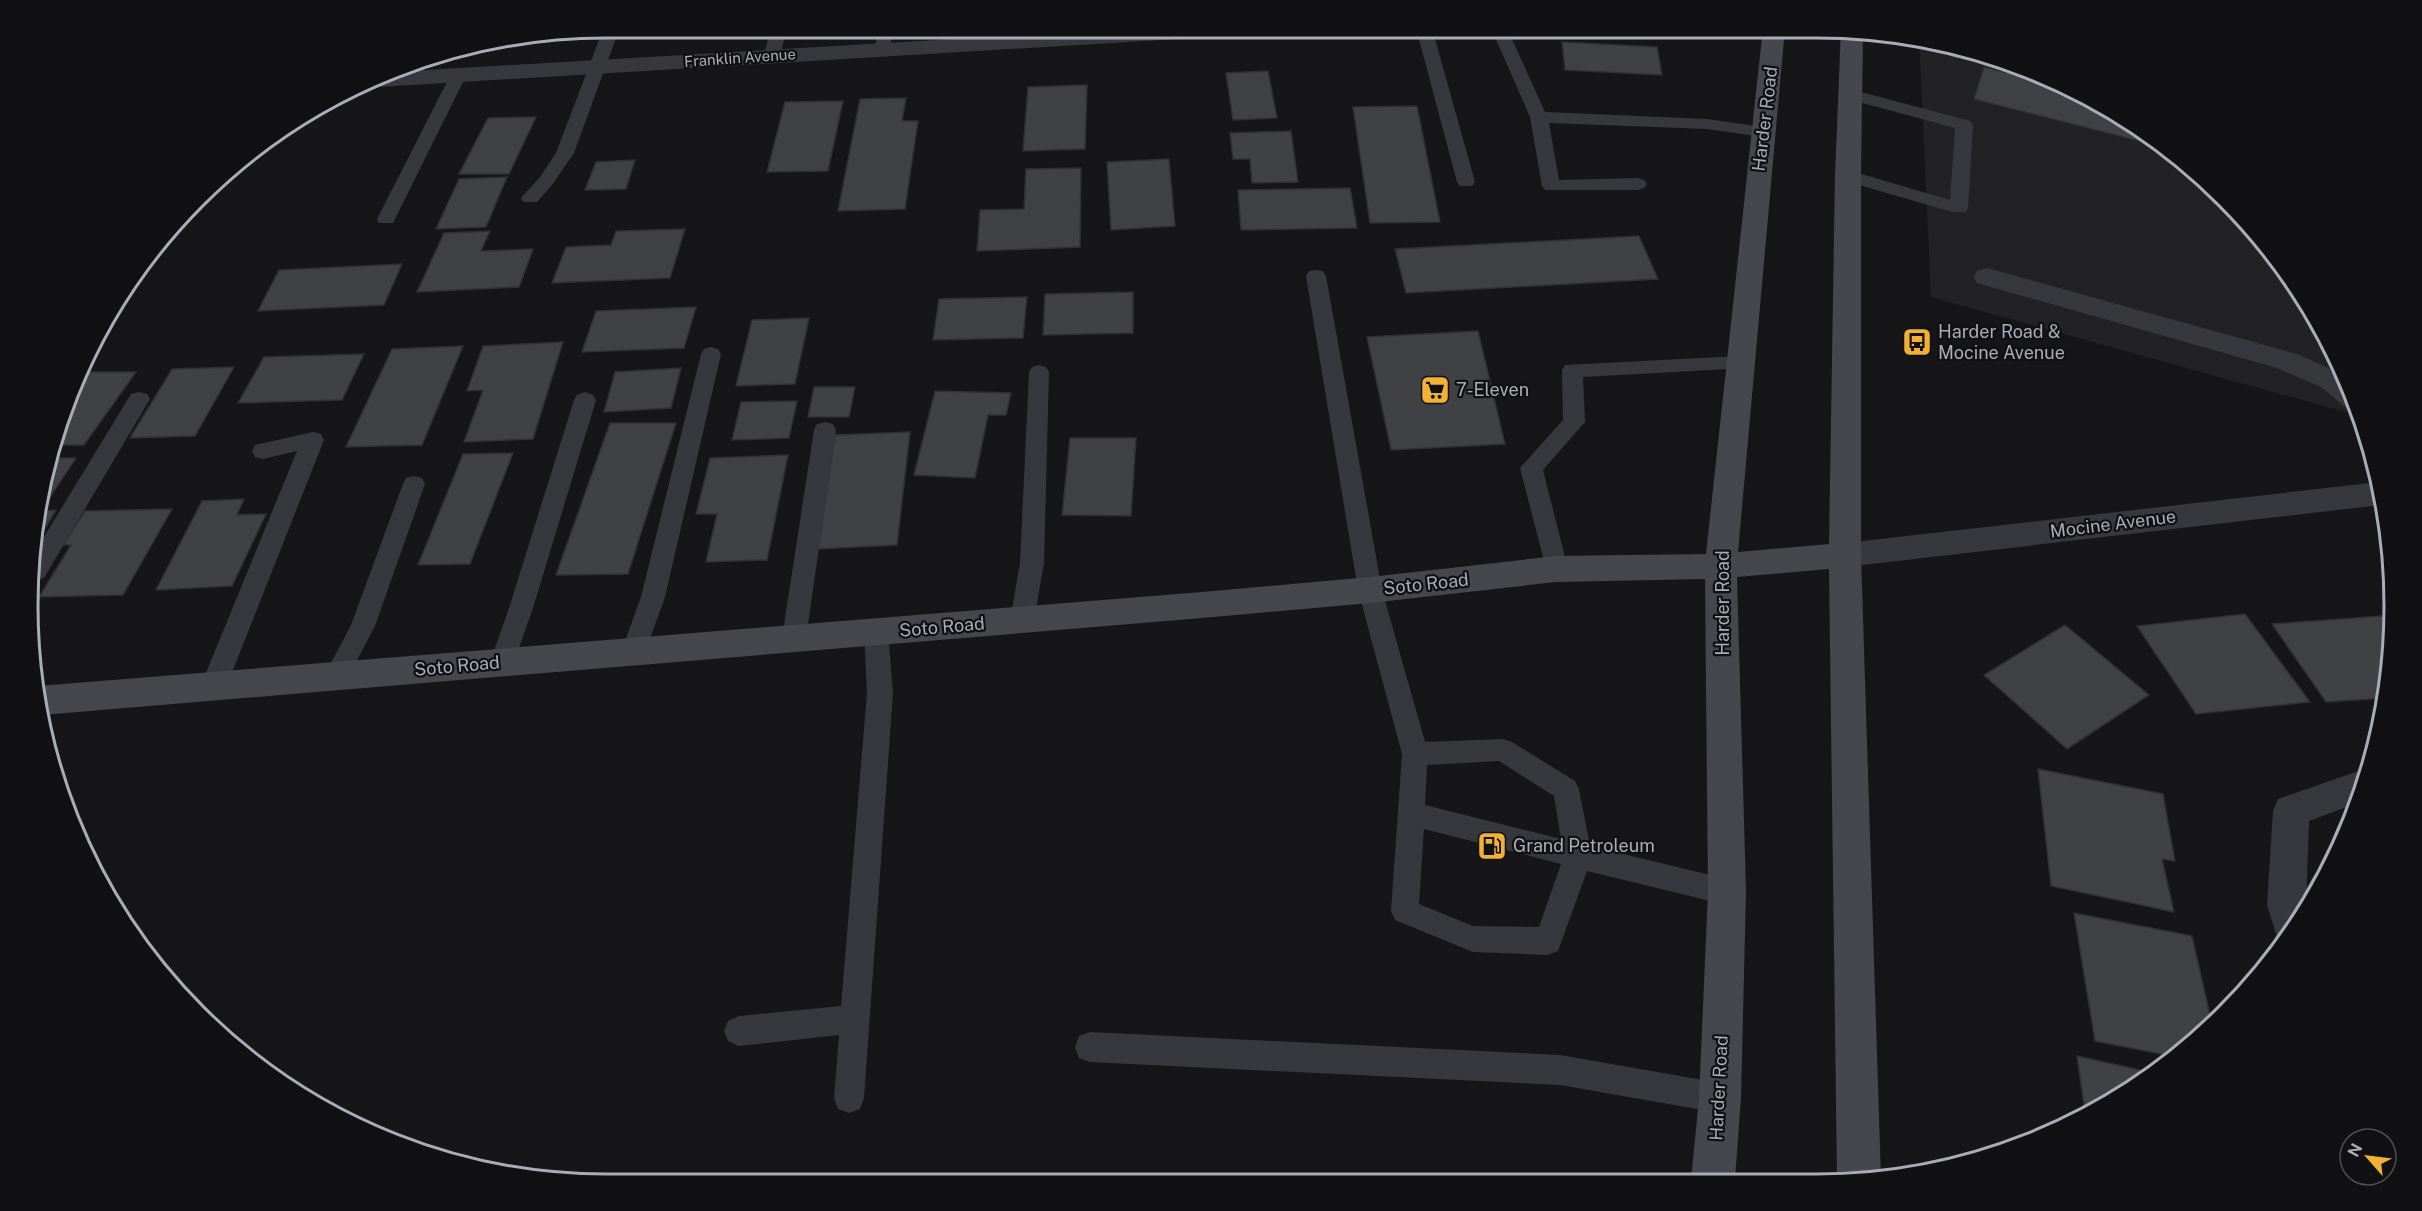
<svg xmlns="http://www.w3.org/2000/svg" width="2422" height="1211" font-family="'Public Sans',sans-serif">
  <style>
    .built { fill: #222225 }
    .building { fill: #404145; stroke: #303034; stroke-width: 1.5 }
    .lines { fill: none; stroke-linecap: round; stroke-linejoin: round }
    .lane { fill: #37383d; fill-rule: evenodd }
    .street { fill: #37383d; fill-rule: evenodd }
    .secondary { fill: #45474d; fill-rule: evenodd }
    .labels { text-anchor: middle; stroke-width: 4.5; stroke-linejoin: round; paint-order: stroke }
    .far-street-label { font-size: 15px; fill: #a8adb8; stroke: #111113 }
    .street-label { font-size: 18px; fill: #a8adb8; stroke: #111113 }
    .poi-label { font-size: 18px; fill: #a8adb8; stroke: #111113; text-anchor: start }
    .rim { fill: none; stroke: #a8adb8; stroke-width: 3 }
  </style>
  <rect width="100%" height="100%" fill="#161618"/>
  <!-- built -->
  <path class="built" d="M1919 39 1966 47 2072 87 2168 146 2251 224 2317 316 2363 417 1931 297Z"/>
  <!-- building -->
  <path class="building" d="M1562 42 1657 47 1662 75 1565 70Z
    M1984 67 2080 91 2171 149 1974 99Z
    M1268 71 1277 118 1233 120 1226 73Z
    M1087 85 1085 149 1023 151 1028 87Z
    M906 98 902 121H918L905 209 838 211 860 99Z
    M843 101 828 171 767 172 785 102Z
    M1417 106 1440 222 1370 223 1353 107Z
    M536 117 509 174H459L488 118Z
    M1291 131 1298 182 1252 183 1250 159H1233L1230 133Z
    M1169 159 1175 226 1111 230 1107 162Z
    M635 160 626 189 585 190 596 162Z
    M1081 168 1080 247 977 251 980 210 1024 209 1026 169Z
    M507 177 486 227 436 229 459 179Z
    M1350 188 1357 228 1241 230 1238 190Z
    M685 229 670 278 552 283 566 247 611 245 616 231Z
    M490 231 481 251 533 249 519 287 417 292 444 233Z
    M1639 236 1658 279 1406 293 1395 249Z
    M402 264 384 305 258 311 279 270Z
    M1133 292V333L1043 335 1045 294Z
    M1027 297 1023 338 933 340 939 299Z
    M696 307 684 348 582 352 596 311Z
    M809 318 795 384 736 386 752 320Z
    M1478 331 1505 444 1391 450 1367 337Z
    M563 342 533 439 464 442 483 390 467 391 483 346Z
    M463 346 422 445 346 447 392 349Z
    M364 354 342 400 238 403 264 357Z
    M234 367 195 436 130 438 172 369Z
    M681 368 671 408 604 412 615 372Z
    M78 372H136L84 445H52L71 384Z
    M814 387H855L849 417H808Z
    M935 391 1011 393 1006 415H988L975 478 914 475Z
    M797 401 789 438 732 440 741 402Z
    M610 423H676L628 574 556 575Z
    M910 432 897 545 818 549 835 435Z
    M1070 438H1136L1131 516 1062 515Z
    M513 453 470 564 418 565 463 454Z
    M788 455 767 560 706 562 717 514H696L710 458Z
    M49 458H76L49 499H38Z
    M244 499 237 515 266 514 232 586 156 590 202 501Z
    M172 509 123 595 39 597 71 545H63L85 511Z
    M56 510 36 543 38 511Z
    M2245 614 2310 702 2196 714 2137 626Z
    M2382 616 2393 632 2394 643 2385 698 2326 702 2272 624Z
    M2065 625 2149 695 2067 749 1984 675Z
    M2038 769 2163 794 2175 861 2162 859 2174 912 2051 886Z
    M2074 913 2192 936 2212 1024 2176 1057 2095 1041Z
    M2077 1056 2154 1073 2085 1112Z"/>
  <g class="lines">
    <!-- lane -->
    <path class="lane" d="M604 27H620L574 153 552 185 537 202H523L521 198 540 177 556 153Z
      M771 27H787L780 56 772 61 764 56Z
      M878 27H894L889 53H877L875 49Z
      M1416 28H1432L1475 182 1472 186H1460L1457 182Z
      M1491 28H1507L1545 112 1707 119 1763 127 1769 128 1772 132 1769 136 1763 137 1707 129 1549 123 1559 180 1638 178 1644 180 1647 184 1644 188 1638 190H1545L1542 186 1530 117Z
      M1907 37C1923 40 1959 42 1969 54L1967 58H1955L1909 41Z
      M459 69 467 74 395 219 393 223H379L377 219 451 74Z
      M1850 89 1970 121 1973 125 1968 208 1966 212H1952L1842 180 1839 176 1842 172 1848 170 1950 200 1955 128 1844 98 1841 94 1844 90Z
      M1316 270 1323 271 1326 276 1382 590 1425 742 1503 739 1512 742 1575 781 1579 789 1590 846 1727 879 1737 883 1741 892 1737 901 1727 905 1587 871 1558 951 1548 955 1473 952 1395 920 1391 911 1402 754 1358 590 1306 276 1309 271ZM1499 761 1554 796 1561 839 1425 805 1427 765ZM1424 829 1561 864 1539 927 1473 926 1419 904Z
      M711 347 718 349 721 354 665 597 645 652 642 659 633 662 624 659 621 652 641 597 701 354 704 349Z
      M1740 356 1747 358 1750 363 1747 368 1583 377 1585 422 1543 470 1568 569 1564 576 1556 578 1548 576 1520 468 1563 420 1562 370 1565 365Z
      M1039 365 1046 367 1049 372 1044 563 1034 620 1031 627 1022 630 1013 627 1010 620 1020 563 1029 372 1032 367Z
      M139 392 147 394 150 399 44 578 35 580 36 550 131 394Z
      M585 392 593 395 596 400 533 608 514 662 511 669 502 672 493 669 490 662 509 608 574 400 577 395Z
      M825 422 833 424 836 430 806 638 803 645 794 648 785 645 782 638 814 430 817 424Z
      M313 432 321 434 324 440 227 685 223 692 214 695 205 692 201 685 297 451 263 459 255 457 252 451 255 445Z
      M414 476 422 478 425 484 375 626 345 683 336 686 327 683 324 676 351 625 403 484 406 478Z
      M876 622 885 625 888 632 893 693 864 1098 860 1109 849 1113 838 1109 834 1098 839 1035 739 1046 728 1041 724 1031 728 1021 739 1016 841 1006 867 693 864 632 867 625Z
      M1090 1032 1560 1055 1720 1083 1731 1087 1735 1098 1731 1109 1720 1113 1560 1085 1090 1062 1079 1058 1075 1047 1079 1036Z"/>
    <!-- street -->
    <path class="street" d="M1141 28H1256L1253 33 1245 35 378 87 369 84 392 72Z
      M1987 268 2297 354 2344 375 2360 409 2355 410 2345 407 2321 387 2277 368 1977 283 1974 277 1977 271Z
      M2379 482 2384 504 2381 505 1845 567 1834 564 1829 555 1834 546 1845 543Z
      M2364 769 2369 771 2357 803 2309 821 2306 906 2282 941 2278 940 2267 905 2273 811 2278 799Z"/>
    <!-- secondary -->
    <path class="secondary" d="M1763 28H1785L1738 552 1829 544 1835 176 1841 28 1863 30 1861 176V555L1881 1179H1837L1829 569 1737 577 1746 892 1741 1098 1735 1179 1691 1180 1699 1098 1708 892 1705 579 1556 582 1370 603 1202 618 42 715 34 688 38 686 1202 592 1370 577 1556 556 1706 554Z"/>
  </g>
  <!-- icons -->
  <defs>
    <g id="bus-square" transform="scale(1.5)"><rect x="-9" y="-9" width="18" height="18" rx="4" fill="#f2b134" stroke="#111113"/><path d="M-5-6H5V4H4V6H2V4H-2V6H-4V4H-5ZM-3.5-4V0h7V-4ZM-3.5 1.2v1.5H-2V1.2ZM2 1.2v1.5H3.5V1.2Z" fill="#111"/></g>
    <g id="supermarket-square" transform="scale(1.5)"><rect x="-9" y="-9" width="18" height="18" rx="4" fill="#f2b134" stroke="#111113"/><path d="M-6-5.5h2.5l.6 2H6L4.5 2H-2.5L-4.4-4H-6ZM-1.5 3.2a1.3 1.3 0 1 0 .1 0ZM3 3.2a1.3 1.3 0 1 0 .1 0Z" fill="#111"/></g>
    <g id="fuel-square" transform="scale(1.5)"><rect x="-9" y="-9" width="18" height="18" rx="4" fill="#f2b134" stroke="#111113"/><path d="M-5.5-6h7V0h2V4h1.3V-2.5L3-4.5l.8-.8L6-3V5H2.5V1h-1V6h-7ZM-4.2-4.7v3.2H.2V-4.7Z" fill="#111"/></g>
  </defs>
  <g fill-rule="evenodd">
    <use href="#bus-square" x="1917" y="342"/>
    <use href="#supermarket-square" x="1435" y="390"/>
    <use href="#fuel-square" x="1492" y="846"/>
  </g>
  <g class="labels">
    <!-- far-street labels -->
    <g class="far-street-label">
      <text transform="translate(740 58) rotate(-4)" y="5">Franklin Avenue</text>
    </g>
    <!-- street labels -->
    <g class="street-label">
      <text transform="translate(1765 119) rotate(-83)" y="6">Harder Road</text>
      <text transform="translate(2113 524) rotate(-7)" y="6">Mocine Avenue</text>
      <text transform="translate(1426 584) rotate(-6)" y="6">Soto Road</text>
      <text transform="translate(1723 603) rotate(-90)" y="6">Harder Road</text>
      <text transform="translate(942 627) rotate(-5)" y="6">Soto Road</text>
      <text transform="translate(457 666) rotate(-5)" y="6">Soto Road</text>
      <text transform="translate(1719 1088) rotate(-87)" y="6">Harder Road</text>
    </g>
    <!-- poi labels -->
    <g class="poi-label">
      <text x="1938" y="338">Harder Road &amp;<tspan x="1938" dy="21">Mocine Avenue</tspan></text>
      <text x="1456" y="396">7-Eleven</text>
      <text x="1513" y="852">Grand Petroleum</text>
    </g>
  </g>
  <!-- crop -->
  <path d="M0 0H2422V1211H0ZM606 38H1816A568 568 0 0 1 2384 606V606A568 568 0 0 1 1816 1174H606A568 568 0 0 1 38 606V606A568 568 0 0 1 606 38Z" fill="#111113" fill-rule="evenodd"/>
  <path class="rim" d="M606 38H1816A568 568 0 0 1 2384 606V606A568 568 0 0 1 1816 1174H606A568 568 0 0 1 38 606V606A568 568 0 0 1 606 38Z"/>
  <!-- north arrow -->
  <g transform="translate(2368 1157) rotate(298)"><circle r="28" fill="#111113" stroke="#4d4f55" stroke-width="1.5"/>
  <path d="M0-4.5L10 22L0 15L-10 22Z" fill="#f2b134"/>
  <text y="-9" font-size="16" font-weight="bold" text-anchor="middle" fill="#a8adb8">N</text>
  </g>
</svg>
